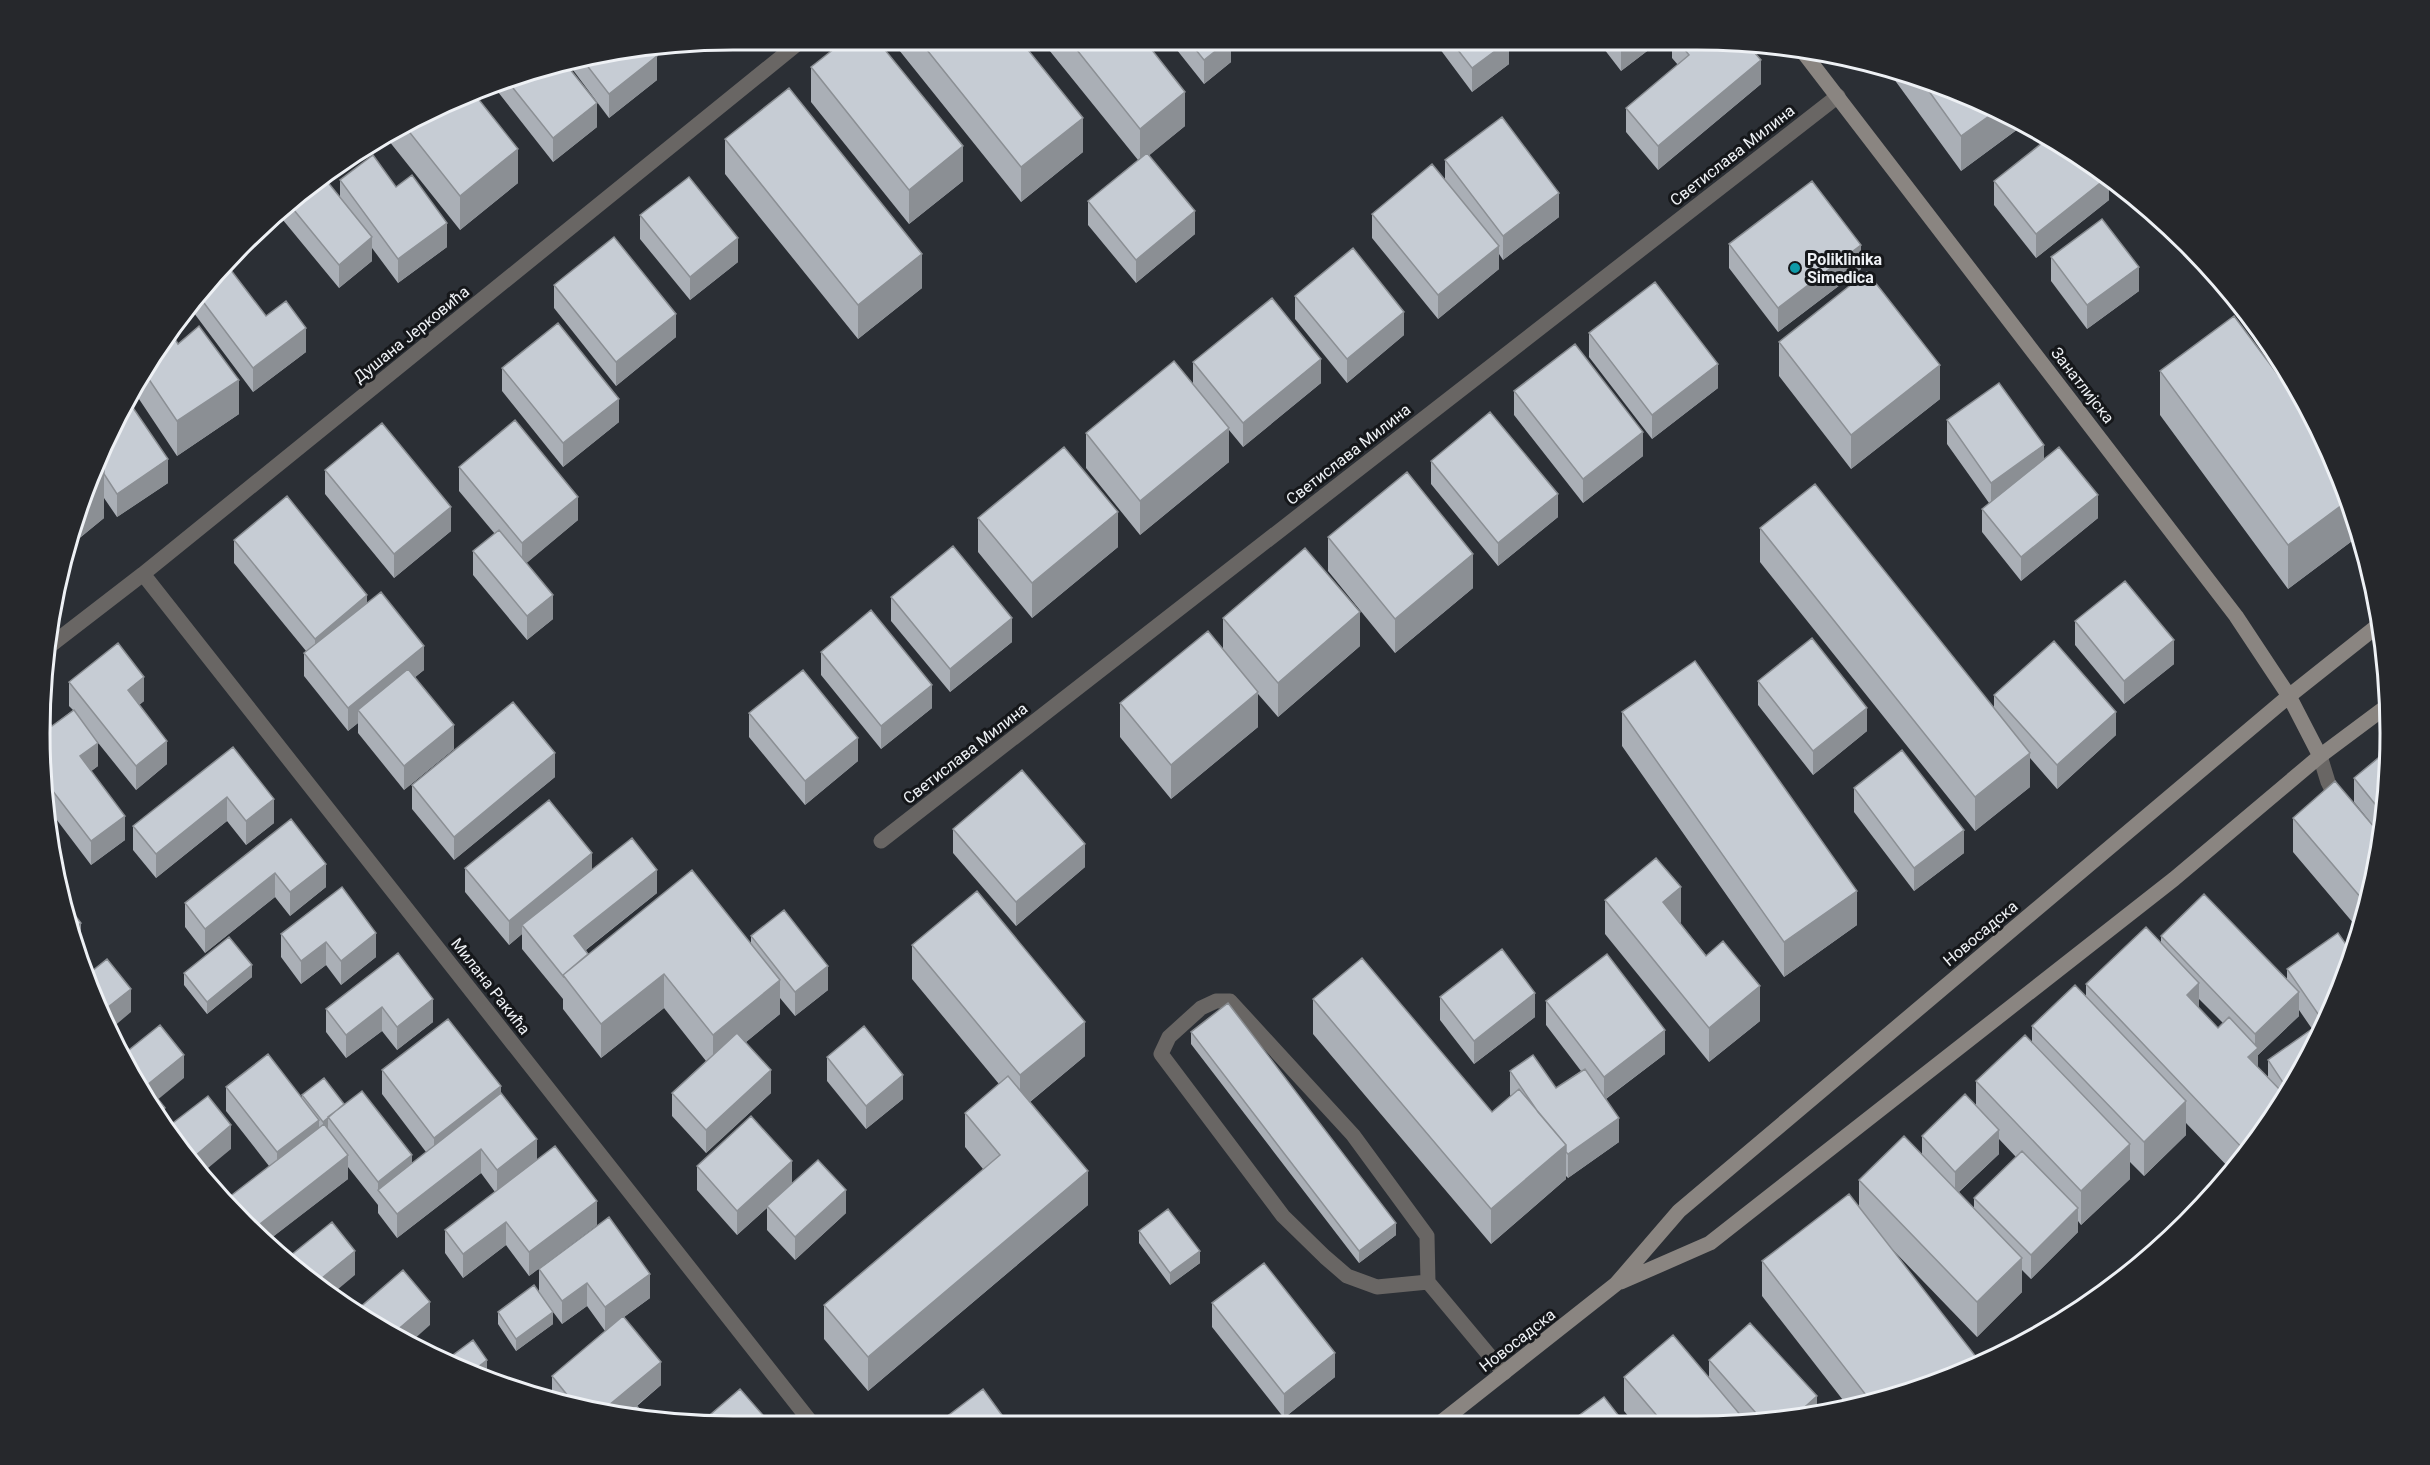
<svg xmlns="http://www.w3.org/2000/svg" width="2430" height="1465" font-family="Roboto,sans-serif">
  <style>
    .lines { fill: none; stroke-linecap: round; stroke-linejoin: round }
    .lane { stroke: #696664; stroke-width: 15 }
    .street { stroke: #696664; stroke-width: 15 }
    .secondary { stroke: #8a8581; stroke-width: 15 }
    .wall { fill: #aaafb6; fill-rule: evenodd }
    .shaded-wall { fill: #8b8f94 }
    .building { fill: #c6ccd4; stroke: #8b8f94; stroke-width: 1.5 }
    .culture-dot { fill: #0f9aa8; stroke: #15171a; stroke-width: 2 }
    .labels { text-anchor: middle; stroke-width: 6; stroke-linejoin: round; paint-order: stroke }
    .street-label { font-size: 16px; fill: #eef1f5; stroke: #15171a }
    .poi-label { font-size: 16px; font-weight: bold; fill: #eef1f5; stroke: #15171a; text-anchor: start }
    .rim { fill: none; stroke: #eef1f5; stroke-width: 3 }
  </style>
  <rect width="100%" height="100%" fill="#2b2f35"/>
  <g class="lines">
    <!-- lane -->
    <path class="lane" d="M1428 1282 1377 1287 1347 1276 1325 1257 1283 1216 1161 1054 1169 1037 1201 1008 1216 1001H1230L1353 1135 1427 1236 1428 1282 1504 1373"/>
    <!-- street -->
    <path class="street" d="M143 574 810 1421
      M47 648 143 574 796 45
      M2320 756 2328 782 2339 804
      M881 841 1838 96"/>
    <!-- secondary -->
    <path class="secondary" d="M1800 48 2236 616 2289 696 2320 756
      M1621 1282 1710 1243 2174 879 2320 756 2387 706
      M1440 1423 1616 1284 1679 1211 2289 696 2381 623"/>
  </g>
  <!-- wall -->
  <path class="wall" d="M642 45 657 80 609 118 567 62Z
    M895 45H1024L1083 152 1021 202Z
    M1045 45H1148L1185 126 1149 155 1195 234 1136 283 1088 225V201L1138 160Z
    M1173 45H1231V62L1204 84Z
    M1437 45H1509V64L1472 92Z
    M1601 45H1655L1621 71Z
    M1672 45H1748L1761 84 1658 170 1626 132V108L1678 65 1672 58Z
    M811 67 963 181 909 224 811 102Z
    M1894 73 1963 92 2022 126 1961 171 1894 79Z
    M510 76 597 127 553 162 491 83Z
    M425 111 518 183 460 230 385 136Z
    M725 139 922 288 858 339 725 174Z
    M1445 160 1559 217 1503 260 1499 254V269L1438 319 1372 238V214L1445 180Z
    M340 180 396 187 447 247 398 283 372 248V261L339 288 278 214 311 182 340 197Z
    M1994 181 2109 200 2036 258 1994 205Z
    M2151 212 2188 246 2182 251 2151 214Z
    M640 215 738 262 690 300 640 239Z
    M1729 244 1861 269 1778 332 1729 268Z
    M2051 257 2139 291 2087 329 2051 281Z
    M227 265 266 316 306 352 253 392 188 305Z
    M554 285 676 337 616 386 554 308Z
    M1295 296 1404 335 1347 383 1295 319Z
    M170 331 178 344 239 414 177 456 133 390Z
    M1589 333 1718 388 1652 439 1589 357Z
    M1779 342 1940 399 1851 469 1779 376Z
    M1193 362 1321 383 1243 447 1229 430V462L1140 535 1086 468V433L1193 384Z
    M502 368 619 422 563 467 502 391Z
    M2160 371 2354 509 2360 535 2288 589 2160 415Z
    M1514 391 1643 456 1583 503 1514 415Z
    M1947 420 2044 459 2098 518 2021 581 1982 532V509L1989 503 1947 444Z
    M111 425 168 483 117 517 104 498V518L65 550Z
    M1431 461 1558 517 1498 566 1431 484Z
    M459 467 578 520 526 563 553 619 527 640 473 575V551L495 534 459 491Z
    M325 470 451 531 394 578 325 494Z
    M978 518 1118 547 1032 618 978 552Z
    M1760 528 1994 708V695L2116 735 2057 789 2030 758V787L1975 831 1760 562Z
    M1328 537 1473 588 1395 653 1328 571Z
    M234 540 367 603 424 670 415 677 454 749 404 790 358 733V723L348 731 304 676V653L306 651 234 563Z
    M891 597 1012 642 950 692 891 621Z
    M1223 618 1360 646 1278 717 1258 694V727L1171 799 1120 737V703L1223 649Z
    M2075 621 2174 664 2124 704 2075 645Z
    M821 652 932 708 881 749 821 675Z
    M1758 681 1867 731 1813 775 1758 705Z
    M69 682 144 701 139 705 167 764 136 790 95 739 98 766 91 771 125 840 91 865 44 803 39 732 52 726 73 710 69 706Z
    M1622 712 1857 925 1784 977 1622 746Z
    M749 713 858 761 805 805 749 737Z
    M233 747 274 823 246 845 227 821 156 878 133 850V826Z
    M555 777 454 860 412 809V785Z
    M2354 778H2390L2380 834 2354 802Z
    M1854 788 1964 853 1914 891 1854 812Z
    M2293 818 2380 834 2367 912 2360 931 2293 852Z
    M291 819 326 887 290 916 275 897 205 953 185 927V903Z
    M953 829 1085 867 1016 926 953 853Z
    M465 868 592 870 657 893 586 950 588 954 751 943V936L828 990 795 1016 780 998V1014L746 1042 771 1093 706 1153 672 1116V1093L706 1061 664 1008 601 1058 563 1009V999L522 949V934L509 945 465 892Z
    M342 887 376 957 341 985 326 965 301 984 281 957V934Z
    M1605 900 1681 922 1680 923 1760 1021 1709 1062 1605 934Z
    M2161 936 2287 979V969L2352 953 2319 1039 2299 1010V1016L2258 1055V1067L2268 1077V1060L2319 1040 2248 1154 2232 1171 2186 1123V1135L2144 1176 2130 1162V1179L2081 1225 2078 1221V1232L2031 1279 2022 1270V1292L1977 1337 1892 1249 1920 1389 1846 1404 1762 1296V1261L1859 1206V1180L1922 1154V1136L1976 1106V1081L2032 1042V1026L2086 997V984L2161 943ZM2199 999 2223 1023 2218 1028 2199 1008ZM1999 1139 2016 1157 1974 1198V1209L1959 1192 1999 1154Z
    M912 945 1085 1056 1030 1102 1088 1205 868 1391 824 1339V1305L983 1169 965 1147V1113L999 1084 912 979Z
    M398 953 433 1022 397 1050 382 1031 346 1058 326 1032V1009Z
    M184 973 252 977 207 1014 184 985Z
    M1440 997 1535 1017 1474 1064 1440 1020Z
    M1313 999 1492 1112 1511 1096 1510 1095V1071L1556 1088 1581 1071 1546 1025V1001L1665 1054 1606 1099 1619 1142 1568 1178 1566 1176V1179L1491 1244 1313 1034Z
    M1191 1032 1396 1235 1359 1263 1191 1044Z
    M827 1057 903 1099 866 1129 827 1081Z
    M382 1070 501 1093 537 1160 597 1225 529 1276 506 1245 463 1278 445 1253V1230L495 1192 481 1173 397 1238 378 1213V1205L348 1167V1179L267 1241 273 1250 242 1223 269 1166 226 1111V1087L302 1098V1095L344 1104 412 1163 426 1152 382 1094Z
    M697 1166 792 1183 846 1213 795 1260 767 1230V1208L737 1235 697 1190Z
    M1139 1231 1200 1263 1170 1285 1139 1243Z
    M539 1269 650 1298 624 1317 661 1385 637 1406 642 1420 552 1396V1376L605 1331 587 1306 562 1324 539 1293 553 1324 516 1351 498 1324V1312L539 1293Z
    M1212 1303 1335 1377 1284 1418 1212 1327Z
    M1709 1360 1817 1410 1743 1424H1635L1624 1411V1377H1709Z"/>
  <!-- shaded-wall -->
  <path class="shaded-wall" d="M1223 45H1231V62L1204 84V60Z
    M1503 45H1509V64L1472 92V68Z
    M1625 45H1655L1621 71V48Z
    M657 56V80L609 118V94Z
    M1761 60V84L1658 170V146Z
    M1185 92V126L1140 163V129Z
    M597 103V127L553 162V138Z
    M1996 111 2022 126 1961 171V136Z
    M1083 118V152L1021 202V167Z
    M963 146V181L909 224V190Z
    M518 149V183L460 230V196Z
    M2109 176V200L2036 258V234Z
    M1559 193V217L1503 260V236Z
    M1195 211V234L1136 283V260Z
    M447 223V247L398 283V259Z
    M372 237V261L339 288V265Z
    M738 238V262L690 300V277Z
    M2182 241 2188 246 2182 251Z
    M1861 245V269L1778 332V308Z
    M1499 246V269L1438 319V295Z
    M922 254V288L858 339V305Z
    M2139 267V291L2087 329V305Z
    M1404 312V335L1347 383V359Z
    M676 314V337L616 386V362Z
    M306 328V352L253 392V368Z
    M1321 359V383L1243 447V423Z
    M1718 364V388L1652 439V415Z
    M1940 365V399L1851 469V435Z
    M239 380V414L177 456V421Z
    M619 399V422L563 467V443Z
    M1229 428V462L1140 535V501Z
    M1643 432V456L1583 503V479Z
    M2044 445V469L1991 507V483Z
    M168 459V483L117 517V494Z
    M104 460V518L65 550 76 510 93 469Z
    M1558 494V517L1498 566V543Z
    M2098 495V518L2021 581V557Z
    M578 497V520L522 567V543Z
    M2350 499 2354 509 2360 535 2288 589V545Z
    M451 507V531L394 578V554Z
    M1118 512V547L1032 618V583Z
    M1473 554V588L1395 653V619Z
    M367 595V619L315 662V639Z
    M553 595V619L527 640V616Z
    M1360 612V646L1278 717V683Z
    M1012 618V642L950 692V669Z
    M2174 640V664L2124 704V681Z
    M424 646V670L365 718 358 710V723L348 731V708Z
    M144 677V701L128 714V690Z
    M932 685V708L881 749V726Z
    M1258 692V727L1171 799V765Z
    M1867 708V731L1813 775V751Z
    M2116 712V735L2057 789V765Z
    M454 725V749L404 790V766Z
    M858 738V761L805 805V781Z
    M167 741V764L136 790V766Z
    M98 743V766L80 780V756Z
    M555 753V777L454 860V837Z
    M2030 753V787L1975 831V797Z
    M227 797V821L156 878V854Z
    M274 799V823L246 845V821Z
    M125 816V840L91 865V841Z
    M1964 830V853L1914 891V868Z
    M1085 844V867L1016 926V902Z
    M592 853V877L522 925V934L509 945V921Z
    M326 864V887L290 916V892Z
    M657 870V893L574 959V936Z
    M275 873V897L205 953V929Z
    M1681 887V922L1663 937V902Z
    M1857 891V925L1784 977V942Z
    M81 923V947L75 951 70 931Z
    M376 933V957L341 985V961Z
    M326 942V965L301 984V961Z
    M252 965V977L207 1014V1002Z
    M828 966V990L795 1016V992Z
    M664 974V1008L601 1058V1024Z
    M780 980V1014L713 1069V1035Z
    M2199 983V1017L2187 995Z
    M1760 986V1021L1709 1062V1028Z
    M131 989V1012L112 1028 103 1011Z
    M2299 992V1016L2258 1055V1082L2248 1057 2255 1050V1034Z
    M1535 993V1017L1474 1064V1041Z
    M433 999V1022L397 1050V1027Z
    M382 1007V1031L346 1058V1035Z
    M1085 1022V1056L1020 1110V1075Z
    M1665 1030V1054L1604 1100V1077Z
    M184 1055V1078L150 1106 147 1085Z
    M771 1070V1093L706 1153V1130Z
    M903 1075V1099L866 1129V1106Z
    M501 1086V1110L434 1162V1138Z
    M2186 1101V1135L2144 1176V1142Z
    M165 1108V1128L155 1116Z
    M328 1118V1131L323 1134V1122Z
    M1619 1118V1142L1568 1178V1154Z
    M319 1120V1143L277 1176V1152Z
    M231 1125V1149L202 1173 195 1156Z
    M1999 1130V1154L1955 1195V1172Z
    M537 1139V1162L497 1194V1170Z
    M2130 1144V1179L2081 1225V1191Z
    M1566 1145V1179L1491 1244V1209Z
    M481 1149V1173L397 1238V1214Z
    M348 1155V1179L265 1243 256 1227Z
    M412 1155V1179L378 1190V1205V1182Z
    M792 1161V1185L737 1235V1211Z
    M1088 1171V1205L868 1391V1357Z
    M212 1178V1187L208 1181Z
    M846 1190V1213L795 1260V1237Z
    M597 1201V1225L529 1276V1252Z
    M2078 1208V1232L2031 1279V1255Z
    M506 1222V1245L463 1278V1254Z
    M1396 1223V1235L1359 1263V1251Z
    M355 1251V1275L331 1295 322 1278Z
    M1200 1251V1263L1170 1285V1273Z
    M2022 1258V1292L1977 1337V1302Z
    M650 1274V1298L605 1331V1307Z
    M587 1283V1306L562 1324V1301Z
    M430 1302V1325L412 1341 395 1332Z
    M553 1312V1324L516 1351V1339Z
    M1335 1353V1377L1284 1418V1394Z
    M487 1360V1372L481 1377 469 1374Z
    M661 1362V1385L625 1415 603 1410Z
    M1817 1396V1410L1797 1414Z"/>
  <!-- building -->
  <path class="building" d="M642 45H648L657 56 609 94 582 59Z
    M839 45H881L963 146 909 190 811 67Z
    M923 45H1024L1083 118 1021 167Z
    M1073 45H1148L1185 92 1140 129Z
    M1192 45H1223L1204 60Z
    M1454 45H1503L1472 68Z
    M1681 45H1748L1761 60 1658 146 1626 108 1689 55Z
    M565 63 597 103 553 138 505 78Z
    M1921 80 1963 92 1996 111 1961 136Z
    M789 88 922 254 858 305 725 139Z
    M472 91 518 149 460 196 403 124 425 111Z
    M1502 117 1559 193 1503 236 1445 160Z
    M2046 140 2109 176 2036 234 1994 181Z
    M1147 153 1195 211 1136 260 1088 201Z
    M373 155 396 187 412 175 447 223 398 259 340 180Z
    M1432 164 1499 246 1438 295 1372 214Z
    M322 175 372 237 339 265 289 204 311 182Z
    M689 177 738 238 690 277 640 215Z
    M1812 181 1861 245 1778 308 1729 244Z
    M2102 219 2139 267 2087 305 2051 257Z
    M614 237 676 314 616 362 554 285Z
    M1353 248 1404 312 1347 359 1295 296Z
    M227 265 266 316 286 301 306 328 253 368 198 295Z
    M1867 272 1940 365 1851 435 1779 342Z
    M1655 282 1718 364 1652 415 1589 333Z
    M1272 298 1321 359 1243 423 1193 362Z
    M2234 316 2296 399 2302 394 2350 499 2288 545 2160 371Z
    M558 323 619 399 563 443 502 368Z
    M199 326 239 380 177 421 144 372 170 331 178 344Z
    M1575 344 1643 432 1583 479 1514 391Z
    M1174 361 1229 428 1140 501 1086 433Z
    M1999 383 2044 445 1991 483 1947 420Z
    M127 399 168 459 117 494 104 474V460L99 454 111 425Z
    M1490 412 1558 494 1498 543 1431 461Z
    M515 420 578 497 522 543 459 467Z
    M382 423 451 507 394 554 325 470Z
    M1064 447 1118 512 1032 583 978 518Z
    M2059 447 2098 495 2021 557 1982 509Z
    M99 454 104 460 93 469Z
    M1407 472 1473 554 1395 619 1328 537Z
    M1815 484 2030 753 1975 797 1760 528Z
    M287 496 367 595 315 639 234 540Z
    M499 530 553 595 527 616 473 551Z
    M953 546 1012 618 950 669 891 597Z
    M1305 548 1360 612 1278 683 1223 618Z
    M2125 581 2174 640 2124 681 2075 621Z
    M381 592 424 646 348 708 304 653Z
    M871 610 932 685 881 726 821 652Z
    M1208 631 1258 692 1171 765 1120 703Z
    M1812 638 1867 708 1813 751 1758 681Z
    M2054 641 2116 712 2057 765 1994 695Z
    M118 643 144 677 128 690 167 741 136 766 69 682Z
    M1695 661 1857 891 1784 942 1622 712Z
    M408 669 454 725 404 766 358 710Z
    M803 670 858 738 805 781 749 713Z
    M513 702 555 753 454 837 412 785Z
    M74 710 98 743 80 756 125 816 91 841 42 777 39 732 41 712 52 726Z
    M233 747 274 799 246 821 227 797 156 854 133 826Z
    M2389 749 2390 778 2383 814 2354 778Z
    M1902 750 1964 830 1914 868 1854 788Z
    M1022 770 1085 844 1016 902 953 829Z
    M2335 781 2380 834 2368 906 2293 818Z
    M549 800 592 853 509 921 465 868Z
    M291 819 326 864 290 892 275 873 205 929 185 903Z
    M632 838 657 870 574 936 588 954 563 975V976L522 925Z
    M1656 858 1681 887 1663 902 1706 956 1723 941 1760 986 1709 1028 1605 900Z
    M692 870 780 980 713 1035 664 974 601 1024 563 975Z
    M342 887 376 933 341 961 326 942 301 961 281 934Z
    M977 891 1085 1022 1020 1075 912 945Z
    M2204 894 2299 992 2255 1034 2161 936Z
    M63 900 81 923 70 931Z
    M784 910 828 966 795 992 751 936Z
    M2146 927 2199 983 2187 995 2218 1028 2229 1017 2258 1048 2248 1057 2285 1095 2251 1149 2247 1153 2086 984Z
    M2338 933 2352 953 2325 1024 2287 969Z
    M229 937 252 965 207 1002 184 973Z
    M1502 949 1535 993 1474 1041 1440 997Z
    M398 953 433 999 397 1027 382 1007 346 1035 326 1009Z
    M1607 954 1665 1030 1604 1077 1546 1001Z
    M1362 958 1492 1112 1519 1089 1566 1145 1491 1209 1313 999Z
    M107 959 131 989 103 1011 86 976Z
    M2075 985 2186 1101 2144 1142 2032 1026Z
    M1228 1003 1396 1223 1359 1251 1191 1032Z
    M448 1019 501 1086 434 1138 382 1070Z
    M160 1025 184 1055 147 1085 165 1108 155 1116 124 1054Z
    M864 1026 903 1075 866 1106 827 1057Z
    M2312 1029 2319 1040 2288 1090 2268 1060Z
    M737 1033 771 1070 706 1130 672 1093Z
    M2025 1035 2130 1144 2081 1191 1976 1081Z
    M268 1054 319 1120 277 1152 226 1087Z
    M1533 1055 1556 1088 1585 1069 1619 1118 1568 1154 1566 1152V1145L1538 1112 1510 1071Z
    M1008 1076 1088 1171 868 1357 824 1305 1000 1155 965 1113Z
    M324 1078 344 1104 323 1122 302 1095Z
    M362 1091 412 1155 378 1182 328 1117Z
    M501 1093 537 1139 497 1170 481 1149 397 1214 378 1190Z
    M1965 1094 1999 1130 1955 1172 1922 1136Z
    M208 1096 231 1125 195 1156 212 1178 208 1181 165 1129Z
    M751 1116 792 1161 737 1211 697 1166Z
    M324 1124 348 1155 256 1227 273 1248 272 1249 242 1223 224 1201Z
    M1904 1136 2022 1258 1977 1302 1859 1180Z
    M555 1146 597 1201 529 1252 506 1222 463 1254 445 1230Z
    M2022 1151 2078 1208 2031 1255 1974 1198Z
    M818 1160 846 1190 795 1237 767 1206Z
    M1849 1194 1980 1362 1920 1389 1869 1399 1762 1261Z
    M1168 1209 1200 1251 1170 1273 1139 1231Z
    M609 1217 650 1274 605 1307 587 1283 562 1301 539 1269Z
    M332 1222 355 1251 322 1278 339 1299 311 1283 285 1260Z
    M1264 1263 1335 1353 1284 1394 1212 1303Z
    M403 1270 430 1302 395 1332 357 1310Z
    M534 1285 553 1312 516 1339 498 1312Z
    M623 1316 661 1362 603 1410 572 1401 552 1376Z
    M1750 1323 1817 1396 1797 1414 1763 1421 1709 1360Z
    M1673 1335 1748 1424H1664L1624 1377Z
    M473 1340 487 1360 469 1374 445 1361Z
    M740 1389 768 1421 704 1420Z
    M983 1389 1007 1422 941 1421Z
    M1604 1397 1625 1424H1569V1423Z
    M636 1405 648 1420H642L624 1415Z"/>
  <!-- markers -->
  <circle class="culture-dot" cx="1795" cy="268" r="6"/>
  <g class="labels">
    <!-- street labels -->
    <g class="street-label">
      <text transform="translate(1732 155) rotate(-38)" y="6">Светислава Милина</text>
      <text transform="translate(411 334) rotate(-39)" y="6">Душана Јерковића</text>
      <text transform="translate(2083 385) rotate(52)" y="6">Занатлијска</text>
      <text transform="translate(1348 454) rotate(-38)" y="6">Светислава Милина</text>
      <text transform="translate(965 753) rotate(-38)" y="6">Светислава Милина</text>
      <text transform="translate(1980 933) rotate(-40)" y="6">Новосадска</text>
      <text transform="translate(491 986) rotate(52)" y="6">Милана Ракића</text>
      <text transform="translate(1517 1340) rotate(-38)" y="6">Новосадска</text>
    </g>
    <!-- poi labels -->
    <g class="poi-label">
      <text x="1807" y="265">Poliklinika<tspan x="1807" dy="18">Simedica</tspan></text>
    </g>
  </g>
  <!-- crop -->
  <path d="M0 0H2430V1465H0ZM733 50H1697A683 683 0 0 1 2380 733V733A683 683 0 0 1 1697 1416H733A683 683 0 0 1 50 733V733A683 683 0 0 1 733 50Z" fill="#26282c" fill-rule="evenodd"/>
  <path class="rim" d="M733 50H1697A683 683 0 0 1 2380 733V733A683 683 0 0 1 1697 1416H733A683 683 0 0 1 50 733V733A683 683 0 0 1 733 50Z"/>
</svg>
